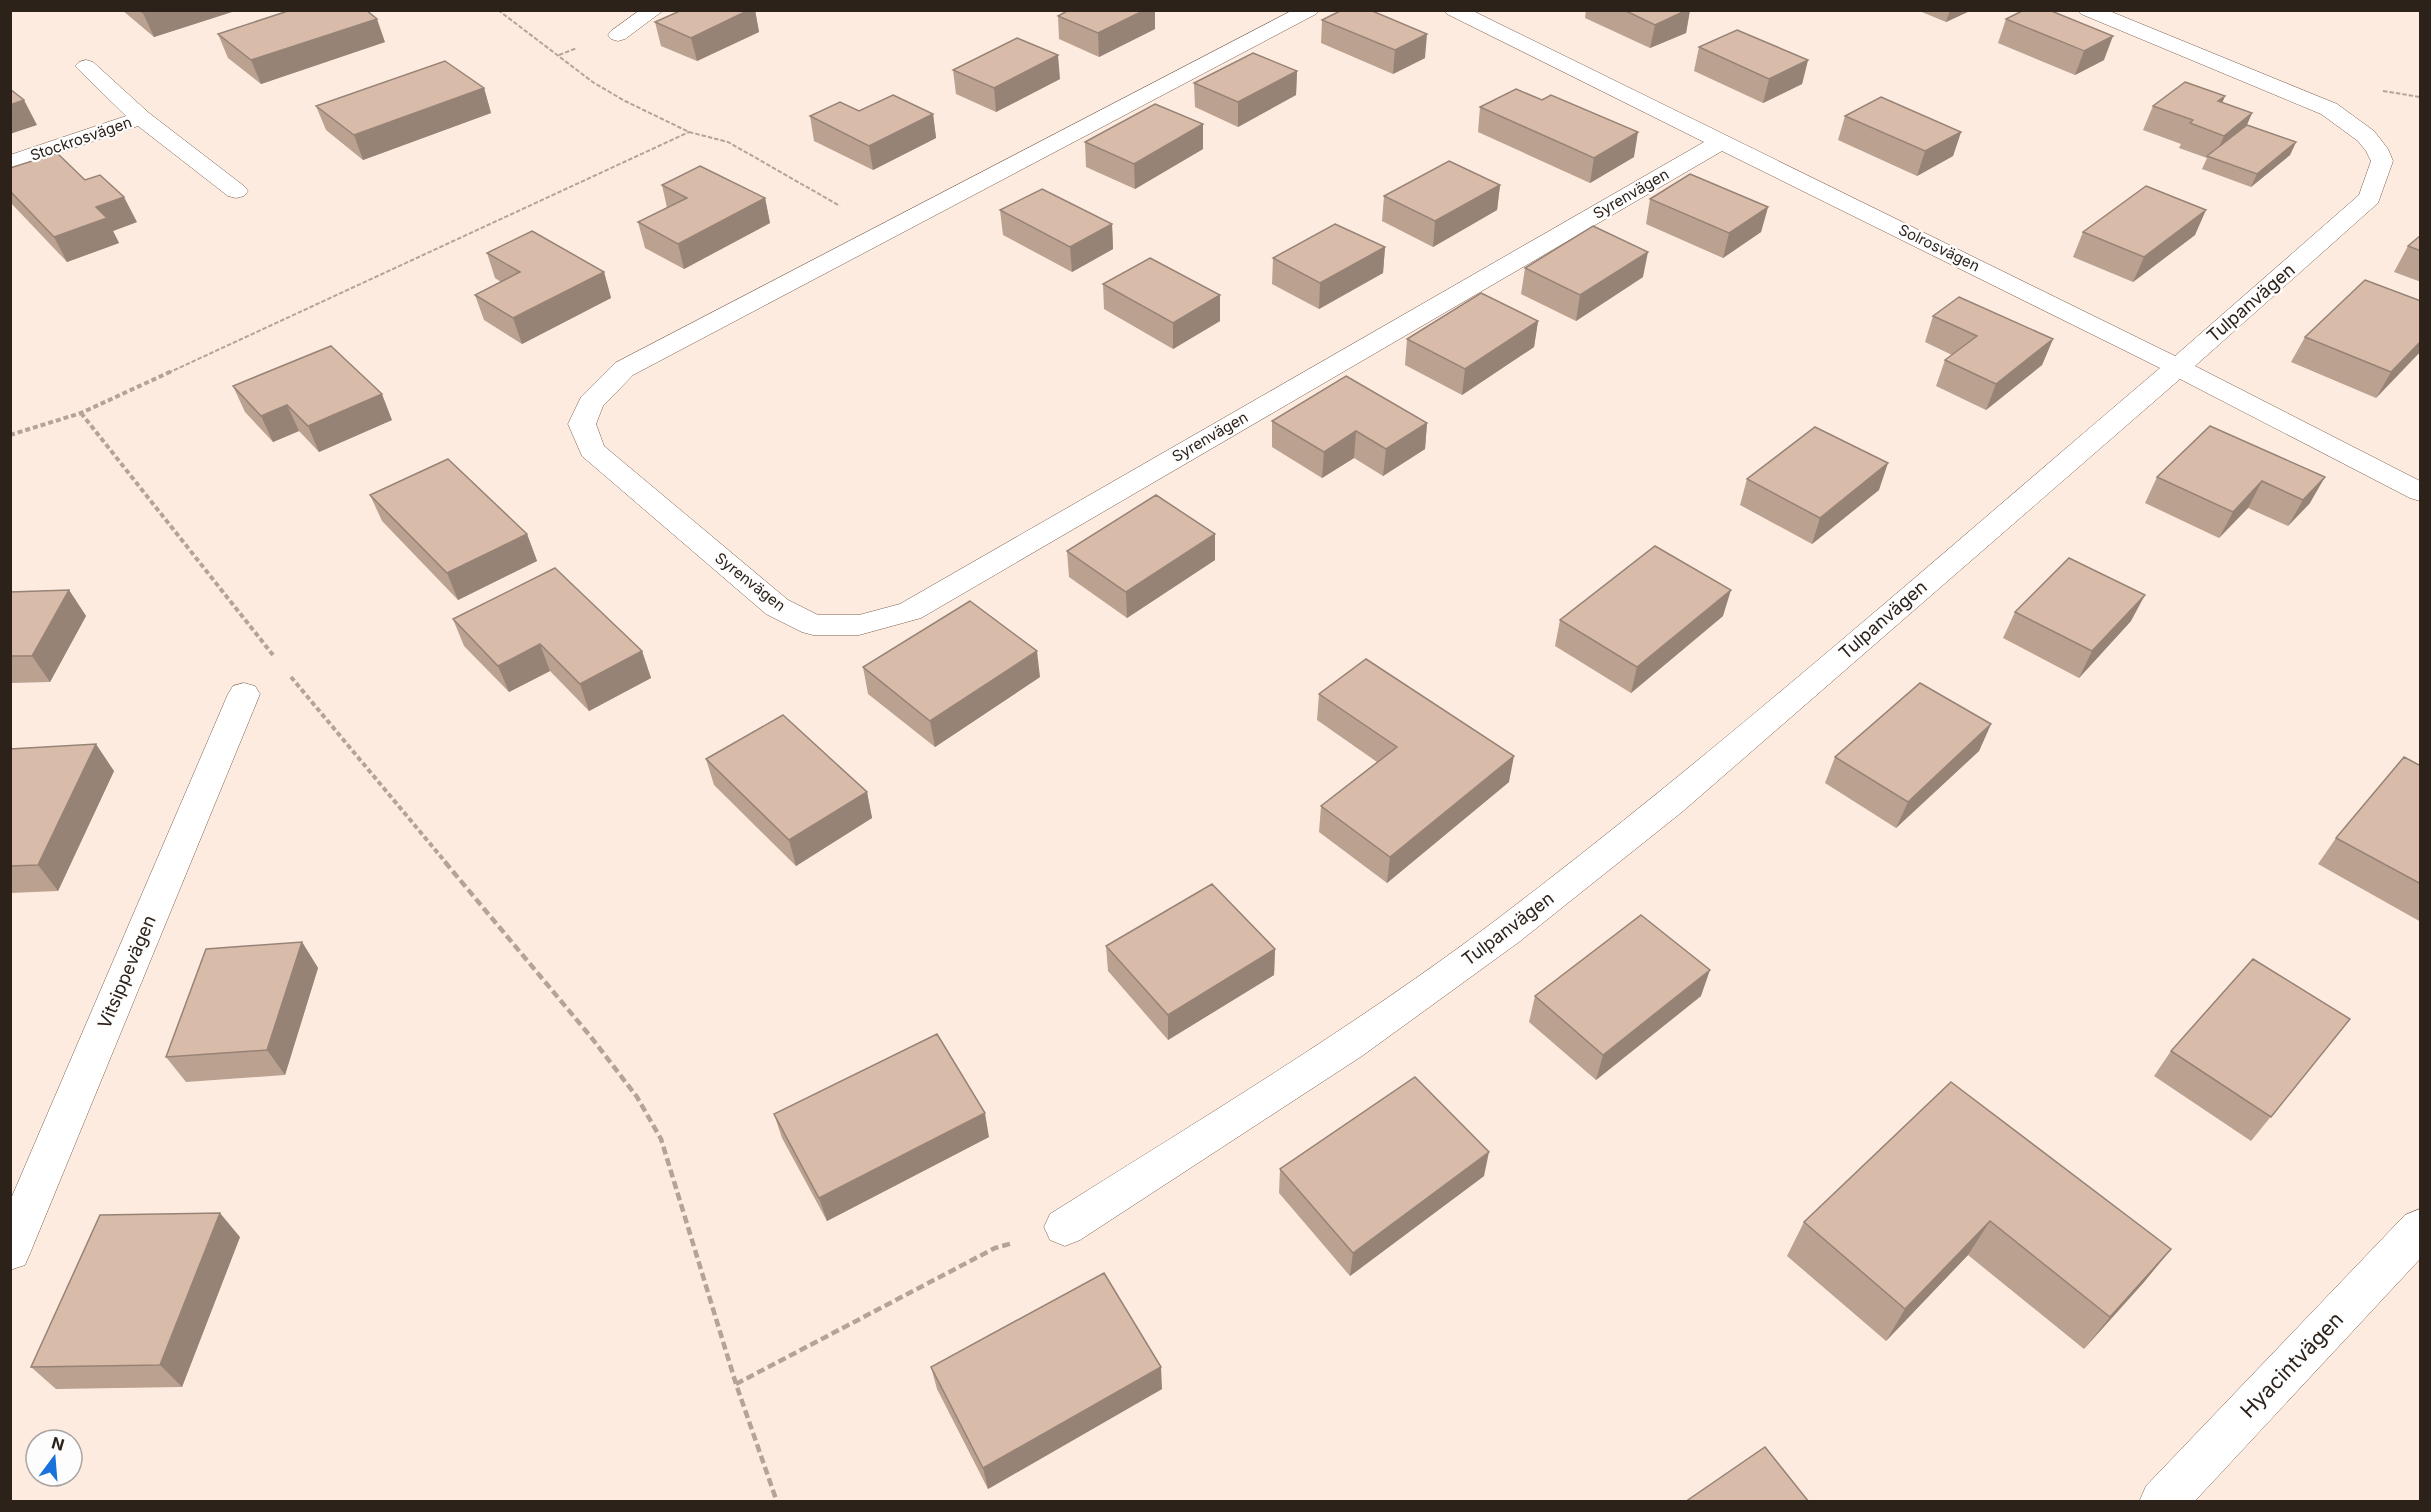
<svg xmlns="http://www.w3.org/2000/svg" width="2431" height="1512" font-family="Inter,sans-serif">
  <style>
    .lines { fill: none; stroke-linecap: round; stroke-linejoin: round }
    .street-casing { stroke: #79604e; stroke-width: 1 }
    .path-far2 { stroke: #b3a399; stroke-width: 2; stroke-dasharray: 4.5 2; stroke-linecap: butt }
    .path-far1 { stroke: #b3a399; stroke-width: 4; stroke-dasharray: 5 3; stroke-linecap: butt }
    .path { stroke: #b3a399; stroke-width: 4.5; stroke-dasharray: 8 4; stroke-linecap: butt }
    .street { fill: #fff; fill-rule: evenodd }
    .wall { fill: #baa190 }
    .shaded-wall { fill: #978376 }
    .building { fill: #d8bba8; stroke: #978376; stroke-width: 1.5 }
    .labels { text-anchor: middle; stroke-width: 4.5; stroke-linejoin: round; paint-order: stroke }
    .far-street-label { font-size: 15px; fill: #2d221a; stroke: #fdfdfd }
    .street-label { font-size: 18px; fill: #2d221a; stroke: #fdfdfd }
    .near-street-label { font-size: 21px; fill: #2d221a; stroke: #fdfdfd }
  </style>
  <rect width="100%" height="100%" fill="#feebe0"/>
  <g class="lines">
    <!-- street casing -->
    <g class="street-casing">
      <path id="street" d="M640 10H664L625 39 618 41 611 39 608 35 611 31Z
        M1293 10H1319L1316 14 633 375 603 406 596 424 604 446 788 600 818 615H859L900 604 1704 142 1447 14 1444 10H1471L2175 356 2359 195 2371 161 2366 151 2358 141 2321 114 2081 14 2078 10H2107L2337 104 2374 131 2388 149 2393 161 2378 203 2195 366 2420 481V501L2410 498 2180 379 1682 812 1519 942 1362 1056 1080 1240 1065 1246 1050 1240 1044 1227 1050 1214C1201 1119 1354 1027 1496 920 1725 746 1941 554 2160 368L1722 151 921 618 859 635H813L802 632 766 614 582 456 568 424 581 397 615 363Z
        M86 60 93 62 149 113 244 186 248 191 244 196 236 198 228 196 138 126 10 170V155L126 116 79 70 75 66 79 62Z
        M244 683 255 686 260 694 31 1251 25 1265 10 1270V1201L228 694 233 686Z
        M2420 1209V1259L2194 1502H2139L2146 1486 2405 1215Z"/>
    </g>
    <!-- path-far2 -->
    <path class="path-far2" d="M498 10 594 83 625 101 689 132 728 142 840 206
      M559 55 577 48
      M2383 91 2420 97
      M168 373 689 132"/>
    <!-- path-far1 -->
    <path class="path-far1" d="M81 413 273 655
      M10 435 81 413 172 371
      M291 677 447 864"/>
    <!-- path -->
    <path class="path" d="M445 862 591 1037 637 1097 661 1139 736 1384 777 1502
      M736 1384 995 1248 1013 1243"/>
    <!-- street -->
    <use href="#street" class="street"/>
  </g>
  <!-- wall -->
  <path class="wall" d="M122 10H235V11L154 37Z
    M682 10H755L759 32 697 61 661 46 655 22Z
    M1586 10H1690L1686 33 1650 48 1585 18Z
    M1917 10H1972L1946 22Z
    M1058 16 1155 29 1099 57 1059 39Z
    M2006 19 2104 60 2075 75 1998 43Z
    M1322 20 1425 58 1393 74 1321 43Z
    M218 34 385 42 261 84 228 58Z
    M1699 47 1808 60 1802 84 1763 103 1694 71Z
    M953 70 1060 79 996 112 956 94Z
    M1297 71 1296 95 1238 127 1195 107 1194 83Z
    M484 88 491 113 363 160 326 130 316 106Z
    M2225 96 2222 103 2252 113 2247 125 2296 142 2290 155 2251 187 2202 169 2207 158 2179 148 2181 144 2143 130 2153 106Z
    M1542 100 1634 157 1590 183 1478 132 1480 107Z
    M859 111 933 114 936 138 873 170 814 141 810 116Z
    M1845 116 1961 132 1953 156 1917 176 1838 140Z
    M1203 124V149L1135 189 1086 167 1085 142Z
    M10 168 137 222 113 231 119 243 67 262 10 202Z
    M662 185 765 198 770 223 684 269 645 248 638 222 667 208Z
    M1500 185 1497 210 1433 247 1382 221 1384 196Z
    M1650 199 1768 207 1761 232 1723 258 1646 224Z
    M1000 210 1112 224 1113 249 1072 272 1003 235Z
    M2083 232 2195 235 2133 282 2073 257Z
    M2421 235V282L2394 272 2408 246Z
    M1385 247 1383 273 1319 309 1272 284 1273 258Z
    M487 253 604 272 611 298 522 344 484 320 475 295 501 282 495 278Z
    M1525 268 1643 277 1576 321 1521 294Z
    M1103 284 1220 295V321L1173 349 1104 309Z
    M2421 301V351L2376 398 2291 362 2305 337Z
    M1933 316 2053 339 2042 365 1986 410 1936 386 1945 360 1952 355 1925 342Z
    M1538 321 1534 347 1462 395 1405 365 1407 339Z
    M233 386 392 420 319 452 299 431 273 442 245 412Z
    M1272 421 1427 423 1425 449 1383 476 1354 458 1322 478 1272 447Z
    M2210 426 2310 503 2288 526 2248 508 2219 538 2145 503 2157 477Z
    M1747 479 1879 490 1812 544 1740 505Z
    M370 495 527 534 537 561 458 600 382 521Z
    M1067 551 1215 560 1127 618 1069 577Z
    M69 590 86 616 50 682 10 683V592Z
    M2015 612 2131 621 2079 678 2003 638Z
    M1723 616 1631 693 1555 646 1560 620Z
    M453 619 642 651 651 678 589 711 550 671 509 692 464 646Z
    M863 667 1040 677 935 747 868 694Z
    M1319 694 1509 782 1387 883 1319 832 1321 806 1377 762 1317 720Z
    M1991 724 1979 751 1896 828 1825 783 1835 757Z
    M10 749 114 771 58 891 10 893Z
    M706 759 867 792 872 818 796 866 714 785Z
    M2421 766V922L2318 864 2336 838Z
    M302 942 318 968 285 1075 186 1082 166 1057Z
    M1106 946 1275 949 1274 975 1168 1040 1108 971Z
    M1535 996H1701L1596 1080 1529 1022Z
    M2350 1019 2251 1141 2154 1076 2171 1051Z
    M1951 1082 2171 1249 2144 1282 2084 1349 1968 1255 1886 1341 1787 1256 1804 1222Z
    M774 1114 989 1137 827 1221 782 1138Z
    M1280 1169 1484 1176 1350 1276 1279 1193Z
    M240 1237 182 1387 56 1389 31 1367Z
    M931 1367 1162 1389 988 1489 937 1389Z"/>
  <!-- shaded-wall -->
  <path class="shaded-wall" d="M153 10H235V11L154 37 143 13Z
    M749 10H755L759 32 697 61 691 38Z
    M1145 10H1155V29L1099 57 1098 33Z
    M1687 10H1690L1686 33 1650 48 1655 25Z
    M1950 10H1972L1946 22Z
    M377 19 385 42 261 84 251 60Z
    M1427 34 1425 58 1393 74 1395 50Z
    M2113 36 2104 60 2075 75 2084 51Z
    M1058 55 1060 79 996 112 994 88Z
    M1808 60 1802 84 1763 103 1769 79Z
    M1297 71 1296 95 1238 127V102Z
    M484 88 491 113 363 160 354 135Z
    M2225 96 2215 120 2218 101Z
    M24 100 37 125 10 134V105Z
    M2252 113 2241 138 2214 158 2224 136Z
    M933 114 936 138 873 170 869 146Z
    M1203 124V149L1135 189 1134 164Z
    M1638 132 1634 157 1590 183 1594 158Z
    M1961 132 1953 156 1917 176 1925 151Z
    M2296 142 2290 155 2251 187 2257 174Z
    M1500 185 1497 210 1433 247 1435 221Z
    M124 197 137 222 113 231 119 243 67 262 54 237 96 207Z
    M765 198 770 223 684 269 678 244Z
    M1768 207 1761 232 1723 258 1729 233Z
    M2206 210 2195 235 2133 282 2144 257Z
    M1112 224 1113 249 1072 272 1070 247Z
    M1385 247 1383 273 1319 309 1320 283Z
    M1648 252 1643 277 1576 321 1580 295Z
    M604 272 611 298 522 344 513 318Z
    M1220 295V321L1173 349V323Z
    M1538 321 1534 347 1462 395 1465 369Z
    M2053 339 2042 365 1986 410 1996 384Z
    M2421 341V351L2376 398 2391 372Z
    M382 394 392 420 319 452 308 426Z
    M287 405 299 431 273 442 261 416Z
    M1427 423 1425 449 1383 476 1386 449Z
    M1356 431 1354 458 1322 478 1324 452Z
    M1888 463 1879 490 1812 544 1820 518Z
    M2325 477 2310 503 2288 526 2303 500Z
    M2262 481 2248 508 2219 538 2233 512Z
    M527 534 537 561 458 600 447 573Z
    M1215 534V560L1127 618 1126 592Z
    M69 590 86 616 50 682 32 656Z
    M1731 590 1723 616 1631 693 1637 667Z
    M2145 595 2131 621 2079 678 2092 651Z
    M540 644 550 671 509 692 498 666Z
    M642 651 651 678 589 711 580 684Z
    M1037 651 1040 677 935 747 930 721Z
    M1991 724 1979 751 1896 828 1908 802Z
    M96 744 114 771 58 891 38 865Z
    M1514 756 1509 782 1387 883 1390 857Z
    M867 792 872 818 796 866 789 840Z
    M302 942 318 968 285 1075 267 1050Z
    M1275 949 1274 975 1168 1040V1015Z
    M1710 970 1701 996 1596 1080 1603 1055Z
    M985 1113 989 1137 827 1221 819 1198Z
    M1489 1152 1484 1176 1350 1276 1353 1253Z
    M220 1213 240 1237 182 1387 160 1365Z
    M1990 1221 1968 1255 1886 1341 1905 1309Z
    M2171 1249 2144 1282 2084 1349 2110 1317Z
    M1161 1367 1162 1389 988 1489 983 1468Z"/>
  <!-- building -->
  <path class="building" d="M140 10H153L143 13Z
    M291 10H366L377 19 251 60 218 34Z
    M682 10H749L691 38 655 22Z
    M1069 10H1145L1098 33 1058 16Z
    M1342 10H1370L1427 34 1395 50 1322 20Z
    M1624 10H1687L1655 25Z
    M2024 10H2049L2113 36 2084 51 2006 19Z
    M1737 30 1808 60 1769 79 1699 47Z
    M1017 38 1058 55 994 88 953 70Z
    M1253 53 1297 71 1238 102 1194 83Z
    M445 61 484 88 354 135 316 106Z
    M2185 82 2225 96 2218 101 2252 113 2224 136 2190 123 2193 120 2153 106Z
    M10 89 24 100 10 105Z
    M1516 89 1542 100 1551 95 1638 132 1594 158 1480 107Z
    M893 95 933 114 869 146 810 116 840 102 859 111Z
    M1881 97 1961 132 1925 151 1845 116Z
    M1155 104 1203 124 1134 164 1085 142Z
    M2247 125 2296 142 2257 174 2207 156Z
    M57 153 85 180 100 175 124 197 96 207 107 218 54 237 10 191V168Z
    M1449 161 1500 185 1435 221 1384 196Z
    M700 166 765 198 678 244 638 222 687 198 662 185Z
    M1690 174 1768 207 1729 233 1650 199Z
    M2146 186 2206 210 2144 257 2083 232Z
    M1042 189 1112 224 1070 247 1000 210Z
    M1335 224 1385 247 1320 283 1273 258Z
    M1593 226 1648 252 1580 295 1525 268Z
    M532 231 604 272 513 318 475 295 520 272 487 253Z
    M2421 235V251L2408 246Z
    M1150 258 1220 295 1173 323 1103 284Z
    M2365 280 2421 301V341L2391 372 2305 337Z
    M1481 293 1538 321 1465 369 1407 339Z
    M1959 297 2053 339 1996 384 1945 360 1977 336 1933 316Z
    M331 346 382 394 308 426 287 405 261 416 233 386Z
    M1346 376 1427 423 1386 449 1356 431 1324 452 1272 421Z
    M2210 426 2325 477 2303 500 2262 481 2233 512 2157 477Z
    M1815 427 1888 463 1820 518 1747 479Z
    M448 459 527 534 447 573 370 495Z
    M1156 495 1215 534 1126 592 1067 551Z
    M1655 546 1731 590 1637 667 1560 620Z
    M2069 558 2145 595 2092 651 2015 612Z
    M555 568 642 651 580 684 540 644 498 666 453 619Z
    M69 590 32 656H10V592Z
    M970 601 1037 651 930 721 863 667Z
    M1366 659 1514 756 1390 857 1321 806 1397 747 1319 694Z
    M1920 683 1991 724 1908 802 1835 757Z
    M783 715 867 792 789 840 706 759Z
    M96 744 38 865 10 866V749Z
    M2404 757 2421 766V884L2336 838Z
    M1212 884 1275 949 1168 1015 1106 946Z
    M1641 915 1710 970 1603 1055 1535 996Z
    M302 942 267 1050 166 1057 206 949Z
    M2253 959 2350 1019 2271 1117 2171 1051Z
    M937 1034 985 1113 819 1198 774 1114Z
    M1415 1077 1489 1152 1353 1253 1280 1169Z
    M1951 1082 2171 1249 2110 1317 1990 1221 1905 1309 1804 1222Z
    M220 1213 160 1365 31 1367 100 1215Z
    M1104 1273 1161 1367 983 1468 931 1367Z
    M1765 1447 1809 1502H1685Z"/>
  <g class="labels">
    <!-- far-street labels -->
    <g class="far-street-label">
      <text transform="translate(81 139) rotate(-19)" y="5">Stockrosvägen</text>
      <text transform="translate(1631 194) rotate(-30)" y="5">Syrenvägen</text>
      <text transform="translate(1939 248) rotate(26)" y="5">Solrosvägen</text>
      <text transform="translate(1210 437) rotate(-30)" y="5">Syrenvägen</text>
      <text transform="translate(750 582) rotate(38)" y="5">Syrenvägen</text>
    </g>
    <!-- street labels -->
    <g class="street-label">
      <text transform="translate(2251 303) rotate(-41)" y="6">Tulpanvägen</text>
      <text transform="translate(1883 620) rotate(-41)" y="6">Tulpanvägen</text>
      <text transform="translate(1508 929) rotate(-37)" y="6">Tulpanvägen</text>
      <text transform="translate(127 972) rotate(-67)" y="6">Vitsippevägen</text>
    </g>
    <!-- near-street labels -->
    <g class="near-street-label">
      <text transform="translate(2292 1365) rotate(-46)" y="7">Hyacintvägen</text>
    </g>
  </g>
  <!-- border -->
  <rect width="2431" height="1512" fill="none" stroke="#2d221a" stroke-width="24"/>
  <!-- north arrow -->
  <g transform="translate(54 1458) rotate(16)"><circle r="28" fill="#fdfdfd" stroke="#aaa5a2" stroke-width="1.5"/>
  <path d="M0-4.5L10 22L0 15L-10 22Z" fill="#1772db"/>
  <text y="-9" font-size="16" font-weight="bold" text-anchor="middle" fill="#2d221a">N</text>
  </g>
</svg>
